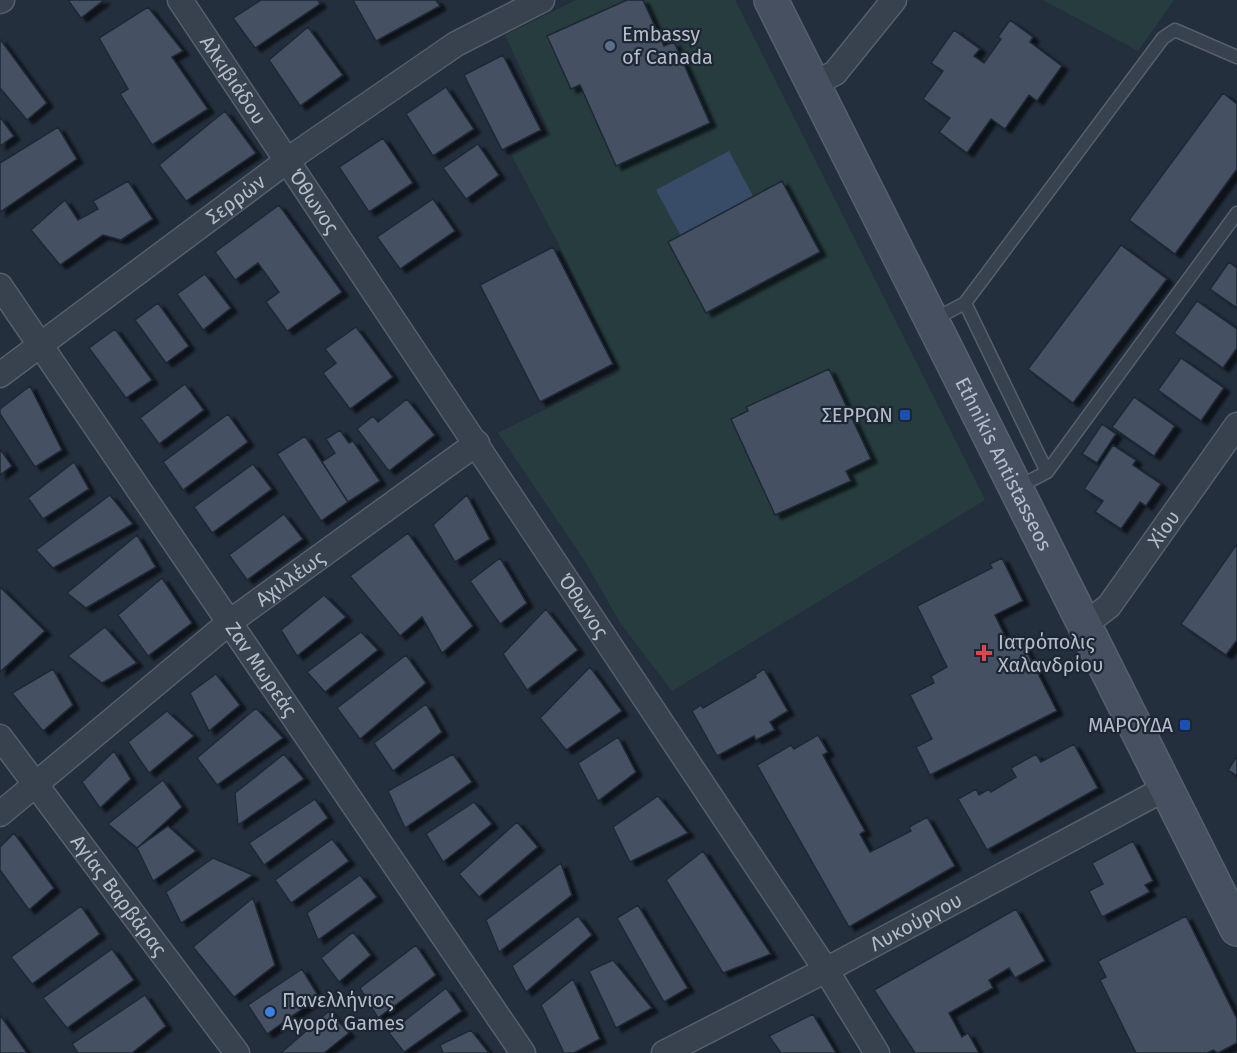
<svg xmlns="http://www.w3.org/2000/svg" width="1237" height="1053" font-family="'Fira Sans',sans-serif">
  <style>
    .green { fill: #263c3f }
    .water { fill: #394c67 }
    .building { fill: #455162; stroke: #1f2835; stroke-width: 1.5; filter: url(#shadow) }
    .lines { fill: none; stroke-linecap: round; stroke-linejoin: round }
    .service-casing { stroke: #565f6c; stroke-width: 15 }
    .minor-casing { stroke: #565f6c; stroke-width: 27 }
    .secondary-casing { stroke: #565f6c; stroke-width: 36 }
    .service { stroke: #38414e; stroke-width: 12 }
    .minor { stroke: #38414e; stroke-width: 24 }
    .secondary { stroke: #465061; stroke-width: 33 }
    .service-dot { fill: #5c6f8a; stroke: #1d2633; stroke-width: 2 }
    .transit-dot { fill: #1a4fb4; stroke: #1d2633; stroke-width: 2 }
    .health-dot { fill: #e0444e; stroke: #1d2633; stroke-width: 2 }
    .shop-dot { fill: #3f7fe0; stroke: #1d2633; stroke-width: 2 }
    .labels { text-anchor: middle; stroke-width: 4.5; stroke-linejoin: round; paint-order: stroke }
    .poi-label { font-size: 20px; fill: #b4bcc9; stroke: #1d2633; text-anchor: start }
    .street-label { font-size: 20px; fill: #b4bcc9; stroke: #1d2633 }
  </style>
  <defs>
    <filter id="shadow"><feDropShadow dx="6" dy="4" stdDeviation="1.5" flood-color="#0009"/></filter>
  </defs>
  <rect width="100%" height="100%" fill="#242f3e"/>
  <!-- green -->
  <path class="green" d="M576 0H735L985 500 672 691 621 624 584 560 498 433 620 372 558 243 512 156 551 135 505 35Z
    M1043 0H1174L1138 51Z"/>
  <!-- water -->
  <path class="water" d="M729 151 753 196 681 236 656 190Z"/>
  <!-- building -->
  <path class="building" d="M68 0H104L81 18Z
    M261 0H318L320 4 255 48 233 18Z
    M353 0H436L440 6 376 41Z
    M627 0H643L664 46 674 42 710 123 616 166 580 85 571 89 547 36Z
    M148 7 183 51 172 57 208 109 152 145 120 94 128 89 99 38Z
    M1010 20 1033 37 1030 42 1062 66 1037 101 1029 95 1005 129 991 119 967 153 939 132 950 118 923 99 943 71 931 63 954 30 980 49 974 56 984 63 1001 39 998 37Z
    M308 27 343 75 300 106 269 60Z
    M0 39 47 103 27 120 0 88Z
    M503 55 541 130 502 150 464 75Z
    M446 87 474 129 433 156 406 114Z
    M1223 93 1237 104V169L1175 254 1129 220Z
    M225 111 256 153 186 201 159 165Z
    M0 117 14 136 0 146Z
    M58 127 77 159 0 212V163Z
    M383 138 413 183 369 212 339 167Z
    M478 144 499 175 466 199 443 168Z
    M128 181 153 219 121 240 103 235 60 265 31 230 65 200 78 220 98 209 93 201Z
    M782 181 820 252 706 313 668 242Z
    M433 199 455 231 400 269 377 237Z
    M279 205 342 292 287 331 266 302 279 292 258 263 235 280 215 252Z
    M1121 245 1167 279 1073 403 1028 369Z
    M553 247 613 364 540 402 480 285Z
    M1229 262 1237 268V308L1210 289Z
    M205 274 231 308 203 330 177 294Z
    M1197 301 1237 329V348L1223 368 1174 333Z
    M158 303 189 346 166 363 135 320Z
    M356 327 393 377 350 409 323 373 336 363 325 349Z
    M115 329 152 380 126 398 89 348Z
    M1181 358 1224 388 1201 421 1158 390Z
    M829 369 871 459 846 471 851 481 775 515 731 419 748 411 746 407Z
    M185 384 204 410 159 444 140 418Z
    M30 386 62 450 35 467 0 414V409Z
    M1134 397 1175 426 1154 456 1112 427Z
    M407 399 435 435 389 471 357 429 373 416 378 422Z
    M228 414 248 442 183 490 163 462Z
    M1102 424 1116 434 1097 463 1082 454Z
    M340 430 349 443 353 441 380 481 348 502 322 462 335 453 326 439Z
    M305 436 348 502 321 521 277 454Z
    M1113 445 1136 460 1133 465 1161 484 1146 506 1140 502 1121 529 1095 512 1103 501 1084 489Z
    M0 449 12 466 0 475Z
    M74 462 89 489 43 519 28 498Z
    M253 464 272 489 212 533 194 507Z
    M110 495 133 524 53 568 36 550Z
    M467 495 490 539 455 562 433 525Z
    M284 514 303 539 247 580 229 555Z
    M408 533 473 626 442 653 422 617 400 636 350 576Z
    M137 535 156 567 86 608 67 593Z
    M1237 544V640L1226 655 1181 624Z
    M500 558 527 603 500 624 470 581Z
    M1002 558 1023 601 995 615 1007 640 1018 634 1057 711 930 775 916 747 932 739 910 695 934 683 931 676 947 667 917 606 992 568 990 564Z
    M162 578 192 623 148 656 118 615Z
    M0 587 45 631 0 672Z
    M324 595 346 617 297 656 281 630Z
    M546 609 578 650 527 690 503 654Z
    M105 627 137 663 102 683 68 656Z
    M361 632 378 650 325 692 307 672Z
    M406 655 426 683 360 739 337 708Z
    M590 667 622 711 566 750 540 718Z
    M53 669 73 705 43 731 12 693Z
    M764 669 788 711 770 722 775 730 756 740 754 736 717 756 692 711 701 705 703 708 756 677 755 675Z
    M216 674 240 705 209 731 190 693Z
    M426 704 442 732 393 771 374 743Z
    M256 708 283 738 217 785 197 758Z
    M167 711 194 736 149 773 128 742Z
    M818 735 828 752 823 755 865 831 860 834 870 852 911 831 909 827 927 817 955 866 849 927 757 765 791 745 794 749Z
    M618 737 636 772 598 801 578 763Z
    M1074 744 1098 788 987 850 958 799 976 789 979 795 989 789 991 792 1016 777 1011 768 1036 754 1041 762Z
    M114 751 131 779 100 808 82 782Z
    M284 754 304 779 238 825 235 793Z
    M453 754 472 782 405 828 388 791Z
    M1237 756V776L1228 770Z
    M163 780 182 807 137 848 108 824Z
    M658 796 688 833 630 862 613 827Z
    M315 799 328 818 264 865 249 843Z
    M474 802 492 824 443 862 426 834Z
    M517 822 538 847 479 897 459 874Z
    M168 826 196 851 153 881 137 848Z
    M14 833 54 888 29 910 0 870V847Z
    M332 839 349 861 291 903 275 880Z
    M1133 841 1153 881 1145 885 1150 892 1102 917 1089 891 1103 884 1092 863Z
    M703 851 771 954 723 973 666 880Z
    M213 858 253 875 181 923 166 892Z
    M561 863 572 895 499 952 486 920Z
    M360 875 377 897 318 940 307 913Z
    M253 898 275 965 234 997 193 947Z
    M638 905 688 988 664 1002 617 918Z
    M81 906 100 934 32 984 11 957Z
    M1016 909 1045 961 1015 978 1009 968 989 980 993 988 949 1013 962 1037 968 1033 979 1053H915L874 990Z
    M578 916 592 935 526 992 512 966Z
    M1186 916 1237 1019V1043L1218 1053 1213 1050 1207 1053H1136L1100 980 1106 977 1098 961Z
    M353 932 371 955 339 982 321 958Z
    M416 945 436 975 378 1018 360 988Z
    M112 949 134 980 67 1028 43 998Z
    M613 960 652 1008 616 1028 589 971Z
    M302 969 319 997 267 1034 248 1005Z
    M573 979 600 1039 574 1053H564L541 1005Z
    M446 988 462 1011 404 1052 389 1033Z
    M145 995 166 1026 132 1053H78L72 1044Z
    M329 1011 349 1033 324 1053H281Z
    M813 1014 836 1053H781L769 1036Z
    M0 1015 27 1053H0Z
    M471 1030 489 1053H443L440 1045Z"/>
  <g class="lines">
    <!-- service casing -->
    <g class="service-casing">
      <path id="service" d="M965 303 1047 472 1237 213
        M933 320 965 303 1163 38 1175 30 1237 57
        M1016 488 1047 472"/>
    </g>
    <!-- minor casing -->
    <g class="minor-casing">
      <g id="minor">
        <path id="s1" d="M180 0 826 970 877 1053"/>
        <path d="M0 1 2 0"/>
        <path d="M813 84 835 73 894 0"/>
        <path id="s2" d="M0 286 523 1053"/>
        <path id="s3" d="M0 375 299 152 456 44 542 0"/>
        <path id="s4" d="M1084 625 1109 606 1237 425"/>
        <path id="s5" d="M0 737 237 1053"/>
        <path id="s6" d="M0 814 231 621 477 443"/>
        <path id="s7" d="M664 1053 826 970 1166 788"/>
      </g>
    </g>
    <!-- secondary casing -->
    <g class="secondary-casing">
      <g id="secondary">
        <path id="s8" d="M771 0 1237 929"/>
      </g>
    </g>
    <!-- service -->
    <use href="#service" class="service"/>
    <!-- minor -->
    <use href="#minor" class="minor"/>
    <!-- secondary -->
    <use href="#secondary" class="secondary"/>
  </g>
  <!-- markers -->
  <circle class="service-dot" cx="610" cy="46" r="6"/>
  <g class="transit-dot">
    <rect x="899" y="409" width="12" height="12" rx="3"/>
    <rect x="1179" y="719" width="12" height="12" rx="3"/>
  </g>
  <path class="health-dot" d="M981 644h6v6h6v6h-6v6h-6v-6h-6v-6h6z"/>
  <circle class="shop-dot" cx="270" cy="1012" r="6"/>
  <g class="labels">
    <!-- poi labels -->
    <g class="poi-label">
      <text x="622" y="41">Embassy<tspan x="622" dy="23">of Canada</tspan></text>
      <text x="893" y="422" text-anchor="end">ΣΕΡΡΩΝ</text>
      <text x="998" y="649">Ιατρόπολις<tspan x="998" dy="23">Χαλανδρίου</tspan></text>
      <text x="1173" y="732" text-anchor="end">ΜΑΡΟΥΔΑ</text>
      <text x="282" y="1007">Πανελλήνιος<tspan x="282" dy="23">Αγορά Games</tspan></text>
    </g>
    <!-- street labels -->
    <g class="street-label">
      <text dy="7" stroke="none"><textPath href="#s1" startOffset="96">Αλκιβιάδου</textPath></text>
      <text dy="7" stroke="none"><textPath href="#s3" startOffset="294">Σερρών</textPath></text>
      <text dy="7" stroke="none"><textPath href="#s1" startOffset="242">Όθωνος</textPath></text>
      <text dy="7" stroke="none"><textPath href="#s8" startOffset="519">Ethnikis Antistasseos</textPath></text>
      <text dy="7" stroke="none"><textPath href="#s4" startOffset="126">Χίου</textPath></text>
      <text dy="7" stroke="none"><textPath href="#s6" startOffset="374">Αχιλλέως</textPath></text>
      <text dy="7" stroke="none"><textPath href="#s1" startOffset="728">Όθωνος</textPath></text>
      <text dy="7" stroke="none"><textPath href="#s2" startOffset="464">Ζαν Μωρεάς</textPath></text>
      <text dy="7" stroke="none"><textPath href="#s5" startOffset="198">Αγίας Βαρβάρας</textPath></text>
      <text dy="7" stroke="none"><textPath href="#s7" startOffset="284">Λυκούργου</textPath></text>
    </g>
  </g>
</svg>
